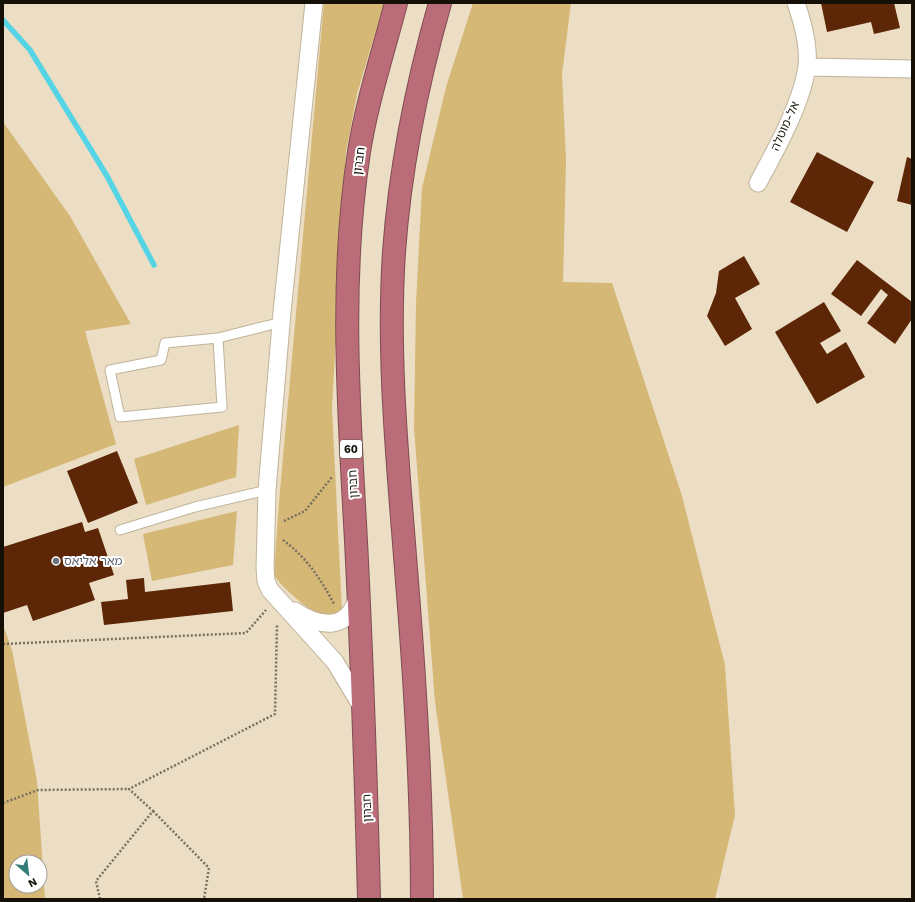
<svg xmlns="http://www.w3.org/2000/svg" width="915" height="902" font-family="'Work Sans','Noto Sans Hebrew',sans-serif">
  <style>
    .green { fill: #d5b776; fill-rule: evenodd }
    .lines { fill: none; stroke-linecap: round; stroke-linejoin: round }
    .stream { stroke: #55d4e6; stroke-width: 5.5 }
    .building { fill: #5d2606 }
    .lane-casing { stroke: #bfb399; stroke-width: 11 }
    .street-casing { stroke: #bfb399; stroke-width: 19 }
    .highway-casing { stroke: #804c51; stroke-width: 24 }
    .path { stroke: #797160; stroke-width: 2.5; stroke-dasharray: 2 2; stroke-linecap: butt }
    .lane { stroke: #fff; stroke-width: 9 }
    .street { stroke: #fff; stroke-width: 17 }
    .highway { stroke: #ba6d79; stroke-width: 22 }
    .worship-dot { fill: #6b7280; stroke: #fff; stroke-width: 1.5 }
    .labels { text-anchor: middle; stroke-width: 4; stroke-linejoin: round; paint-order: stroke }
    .shield { fill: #fff; stroke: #5a5851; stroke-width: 1 }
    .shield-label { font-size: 11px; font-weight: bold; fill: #141007 }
    .street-label { font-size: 12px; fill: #141007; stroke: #fff }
    .worship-label { font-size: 12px; fill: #5b616d; stroke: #fff; text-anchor: start }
  </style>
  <rect width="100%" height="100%" fill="#ebdec4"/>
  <!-- green -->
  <path class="green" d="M324 3H384L357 94 346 152 332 409 342 612C336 616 331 617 324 616 311 613 281 587 274 575L279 502Z
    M473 3H571L562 74 566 160 563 282 612 283 682 496 725 665 735 815 715 899H463L435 702 414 428 416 303 422 188 446 87Z
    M3 122 70 216 131 324 85 331 116 444 3 487Z
    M239 425 236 477 146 505 134 459Z
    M237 511 233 565 152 581 143 534Z
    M3 625 12 650 37 781 45 899H3ZM16 862H40V886H16Z"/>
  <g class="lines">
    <!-- stream -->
    <path class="stream" d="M3 20 30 50 107 176 154 265"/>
  </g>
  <!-- building -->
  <path class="building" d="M821 3H894L900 28 874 34 871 22 827 32Z
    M817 152 874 182 847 232 790 202Z
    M907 157 912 159V205L897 201Z
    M744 256 760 284 735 298 752 329 725 346 707 316 716 293 719 271Z
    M857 260 912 302V319L895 344 867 323 888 295 881 289 861 316 831 294Z
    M824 302 841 331 820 343 827 354 846 342 865 377 817 404 775 332Z
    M117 451 138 503 88 523 67 471Z
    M82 522 85 532 98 528 114 575 89 583 95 600 33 621 27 605 3 613V547Z
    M144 578 145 592 230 582 233 611 104 625 101 602 128 599 126 580Z"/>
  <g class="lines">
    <!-- lane casing -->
    <g class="lane-casing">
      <path id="lane" d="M218 338 222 407 120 417 110 370 161 360 165 343Z
        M218 338 282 322
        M120 530 195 507 267 490"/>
    </g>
    <!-- street casing -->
    <g class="street-casing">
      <path id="street" d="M314 3 282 312 267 490 265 568 266 581 270 590 335 662 362 707
        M807 67 912 69
        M758 183C776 150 802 103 807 66 809 46 803 23 796 3
        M295 611C321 628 348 631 358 596"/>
    </g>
    <!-- highway casing -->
    <g class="highway-casing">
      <path id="highway" d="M369 899C366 780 362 661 356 541 349 412 339 281 359 152 367 101 383 53 396 3
        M422 899C422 789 415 679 406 569 398 464 387 357 394 252 400 168 417 84 440 3"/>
    </g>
    <!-- path -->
    <path class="path" d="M284 521 305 511 332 477
      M283 540C306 557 321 579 334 604
      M3 644 246 633 266 610
      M3 803 38 790 129 789
      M153 811 209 868 204 899
      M100 899 96 881 153 811 129 789 275 714 277 624"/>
    <!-- lane -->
    <use href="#lane" class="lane"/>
    <!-- street -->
    <use href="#street" class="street"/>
    <!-- highway -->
    <use href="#highway" class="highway"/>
  </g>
  <!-- markers -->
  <circle class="worship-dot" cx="56" cy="561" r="4"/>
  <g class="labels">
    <!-- shield labels -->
    <rect class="shield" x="340" y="440" width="22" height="18" rx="3"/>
    <g class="shield-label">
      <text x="351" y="453">60</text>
    </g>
    <!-- street labels -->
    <g class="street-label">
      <text transform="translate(785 126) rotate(-66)" y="4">אל-מוטלה</text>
      <text transform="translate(359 161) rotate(-82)" y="4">חברון</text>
      <text transform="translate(353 484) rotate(-93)" y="4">חברון</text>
      <text transform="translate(367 808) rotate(-92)" y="4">חברון</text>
    </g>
    <!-- worship labels -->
    <g class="worship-label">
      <text x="64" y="565">מאר אליאס</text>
    </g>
  </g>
  <!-- border -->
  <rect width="915" height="902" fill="none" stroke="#141007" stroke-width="8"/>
  <!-- north arrow -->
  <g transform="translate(28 874) rotate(152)"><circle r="19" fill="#ffffff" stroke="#a19f9c"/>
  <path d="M0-3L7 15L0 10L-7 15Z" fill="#347c77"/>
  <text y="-6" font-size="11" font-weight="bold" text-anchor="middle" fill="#141007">N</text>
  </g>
</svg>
